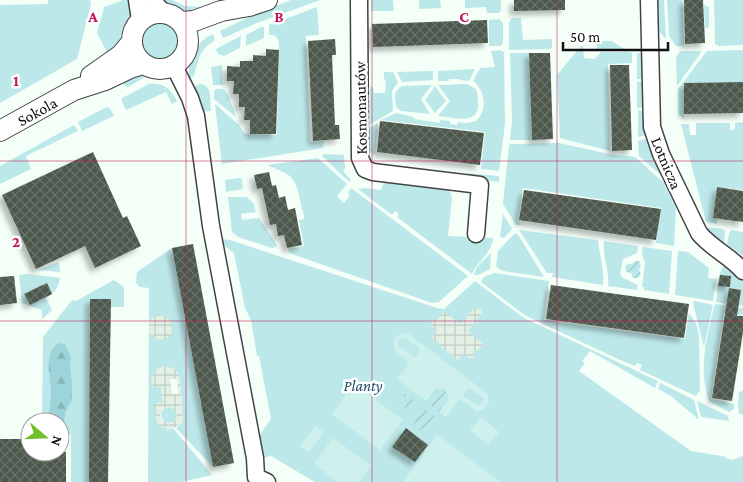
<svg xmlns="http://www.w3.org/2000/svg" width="743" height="482" font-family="'Crimson Pro',serif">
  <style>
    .grass { fill: #bde8e9 }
    .forest { fill: url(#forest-firs) }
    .garden { fill: url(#garden-furrows) }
    .pitch { fill: #cff1ed; fill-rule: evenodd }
    .plaza { fill: url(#plaza-grid); fill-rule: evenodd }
    .building { fill: url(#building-cross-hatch); filter: url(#shadow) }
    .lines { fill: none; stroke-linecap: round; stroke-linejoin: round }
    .minor-casing { stroke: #434343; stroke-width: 19 }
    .tertiary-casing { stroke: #434343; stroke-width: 22 }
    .minor { stroke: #fff; stroke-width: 16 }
    .tertiary { stroke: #fff; stroke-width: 20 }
    .grid { fill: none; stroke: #c2185b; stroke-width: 1; stroke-opacity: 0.55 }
    .labels { text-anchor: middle; stroke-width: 5; stroke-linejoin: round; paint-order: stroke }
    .street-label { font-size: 16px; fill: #101010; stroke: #fff }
    .park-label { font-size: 16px; font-style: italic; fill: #215068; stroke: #fff }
    .grid-label { font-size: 16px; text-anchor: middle; font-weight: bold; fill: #c2185b; stroke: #fff; stroke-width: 5; stroke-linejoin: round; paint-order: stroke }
  </style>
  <defs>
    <pattern id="forest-firs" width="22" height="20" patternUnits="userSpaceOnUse" patternTransform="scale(1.25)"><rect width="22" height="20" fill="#9dd4da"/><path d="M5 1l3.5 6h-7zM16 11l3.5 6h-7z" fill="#86b5ba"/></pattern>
    <pattern id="garden-furrows" width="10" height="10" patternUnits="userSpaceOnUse" patternTransform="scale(1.25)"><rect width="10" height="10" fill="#bde8e9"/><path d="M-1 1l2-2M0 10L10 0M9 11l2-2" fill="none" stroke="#a1c6c7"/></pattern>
    <pattern id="plaza-grid" width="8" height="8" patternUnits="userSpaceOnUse" patternTransform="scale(1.25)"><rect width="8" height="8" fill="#e2f0e6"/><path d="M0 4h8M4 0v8" fill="none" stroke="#c1cdc4"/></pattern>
    <pattern id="building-cross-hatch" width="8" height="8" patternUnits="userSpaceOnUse" patternTransform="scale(1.25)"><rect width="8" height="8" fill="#4e594d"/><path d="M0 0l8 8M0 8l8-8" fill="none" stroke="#687068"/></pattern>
    <filter id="shadow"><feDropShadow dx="-4.5" dy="4.5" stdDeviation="2.5" flood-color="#0004"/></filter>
  </defs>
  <rect width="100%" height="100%" fill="#f4fff8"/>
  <!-- grass -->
  <path class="grass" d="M48 0H90L91 4 77 59 0 103V5L48 4Z
    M123 0H132C132 26 128 37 109 56L97 33 104 7Z
    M159 0H172L185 6 200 7 203 9C182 14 177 13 159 0Z
    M291 0H320L257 23 223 38 220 31 262 11Z
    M371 0H393L394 11H371Z
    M419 0H440L441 8 419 9Z
    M465 0H501V10L499 13H487L486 7 465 8Z
    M655 0H664L666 39 656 28Z
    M667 0H683L684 46H676L669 36Z
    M714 0H743V45L719 46 715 44Z
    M704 5 709 7V26L708 28H705Z
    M317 7 319 35 306 36 310 142 324 141 323 148 222 164 215 104 239 125 245 134 277 135 279 44 278 39 274 35H269V25Z
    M512 18H521L523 40 552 39V47L550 49 509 50V22Z
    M499 19 503 23V43L501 46H489V20Z
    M142 41a18 18 0 1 1 36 0a18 18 0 1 1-36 0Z
    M261 27H264V38L246 46V35Z
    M213 34 215 40C198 51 199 59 194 76L189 79C187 60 195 42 213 34Z
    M241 36 240 48 224 56 218 54 216 49Z
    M597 41H612L624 49H597Z
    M581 46H583L584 58 595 59 601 52H629L632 53V63L608 64 610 151 560 138 557 75Z
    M501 50 504 52 505 124 499 171 481 169 485 132 381 120 396 113 414 117V119L440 123V120L450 121V124L457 125 458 122 467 123 476 121C488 111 485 89 473 81L480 68 495 67 491 51Z
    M743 50V82L684 83V119L678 114V89L707 51Z
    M680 51H702L677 86 676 57Z
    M511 53H529L532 140H511L510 139 512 120 510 54Z
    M637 53H643L644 79H637Z
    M222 65 223 85H213L211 67Z
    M475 69 469 81 459 80V79H449V81H438V71Z
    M433 71V80L402 82 397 72Z
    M384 72H393L398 82 392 91 393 111 369 125 370 122V87H373L374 93H385L386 82 384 78Z
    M146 73 150 74 128 87 125 86 121 77Z
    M644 81V108H637V82Z
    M149 84C164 82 171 89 177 101L172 104 166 92 126 110 122 102V98Z
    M200 84C213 85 210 100 211 111L202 112 193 87Z
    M467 84 476 89C478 94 478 99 478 105 478 126 453 117 438 116L450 101 438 85Z
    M432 85 421 99 430 114 401 111 397 108C394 100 393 90 402 86Z
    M435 86 446 101 435 113 425 100Z
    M216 89H224C230 97 232 107 236 117L214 99V91Z
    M107 107 110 108 114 116 82 131 78 122Z
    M638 110 644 111 647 135 638 137Z
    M743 122V190L717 187 713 218 717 219V224L706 222 681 124H689L690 135H696V123H730V130L735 129V123Z
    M378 123 375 155 368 151 369 128Z
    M74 125 78 131 26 156 31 169 0 184V166Z
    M649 138 664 178 639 156 638 141Z
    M559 143 609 154 635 157 664 183 676 208 674 246 656 243 661 208 523 188 518 221 522 225H516L503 204 509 145 511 144Z
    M324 154 344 155 345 169 343 171 351 180 349 182 322 156Z
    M318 158 347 184 337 196 344 203 350 195 348 193 351 188 468 276 439 302 432 303 289 253 288 249 304 246 299 220 304 219V216C303 211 301 206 300 200 295 174 290 175 267 165Z
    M467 173 499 176V182L467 178Z
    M239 178 242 179 243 189 226 192 225 180Z
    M385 179 449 188 452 197 448 236 493 238C492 253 478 261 472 274L397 217 399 214 395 211 392 215 358 189 364 188 381 190Z
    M228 197H247L254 204 256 212 241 214 242 220 259 218 277 245V247L272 248 238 237 232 232Z
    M503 214 512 229 504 238 500 237Z
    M708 227 723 229 725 231 724 243 709 231Z
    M519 230 598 240C599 253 605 271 603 285L552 277 553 273H547Z
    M731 230 743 232V256L727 244 729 234Z
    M515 233 519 236 544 277 503 271 499 269 496 266 498 251Z
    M220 239 230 240 437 308 444 309 475 281 524 318 658 381 655 388 590 351 582 361 585 363 579 371 691 451 727 457 725 458 732 460 743 456V482H315L271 456 263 458 259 436 271 419 259 356H257L251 320 245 308 234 253 221 243Z
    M604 241 638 246 637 253 623 259 620 274 623 278 638 285 637 290 608 286C610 271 602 256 604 241Z
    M643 247 672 251 669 294 644 290V287H642L645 262 642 254Z
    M172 248 213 467 176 428 183 421C180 403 184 387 175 369L161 386 163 403 154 404C154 418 157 430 174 429L212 475 181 482H148L149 288 140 287 136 283 137 272Z
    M678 251 688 252 709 268 708 278 716 279 713 301 675 295Z
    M491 253 490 269 478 275H474L477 267Z
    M59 262 60 272 38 270Z
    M728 265 743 280V306L716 302 720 273 723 267Z
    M494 273 549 281 544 320 685 339 689 313 696 323 699 336 700 390 696 396 640 370 642 365 637 363 635 366 620 360 526 316 481 282 484 277Z
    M28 274 60 278C58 288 55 293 46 298L52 310 42 319V310L22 303 19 275Z
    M114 280 124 287V307H110V299H90L89 482H71V434H60V422H42L43 337 72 300 76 301Z
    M694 301 713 305 704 347 693 303Z
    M715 304 743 308V315L724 313 711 399 734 404V409L729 412 710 402C697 371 707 336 715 304Z
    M660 383 694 400 699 420 671 396 658 389Z
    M743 391V415L739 414 738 403 739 392Z
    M697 401 728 416 729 421 701 417Z
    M161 415a8 8 0 1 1 16 0a8 8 0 1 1-16 0Z"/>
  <!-- forest -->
  <path class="forest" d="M59 343 65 344 71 357 70 367 72 383V400L66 411 64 421 47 420C49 411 51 402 51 392 51 376 42 353 59 343Z"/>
  <!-- garden -->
  <path class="garden" d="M635 261H639L641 266 639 270 641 274 638 278H633L631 273 626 272 625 268 627 264H632Z
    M438 388 445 390C452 398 444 404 439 412L426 401Z
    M404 393 415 401 405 415Z
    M422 407 435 417 427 428 422 430 415 427 413 420Z"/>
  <!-- pitch -->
  <path class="pitch" d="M406 332 487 393 489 401 485 408 477 412 460 399 446 417 439 412 449 399 446 390 441 388 435 389 426 401 397 379 409 364V362L396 352 393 343 396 336ZM405 338 418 347 420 350 415 357 399 346 398 342 400 339ZM469 388 484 398 485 400 480 405 475 404 464 396V394Z
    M354 384 403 420 380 450 332 414Z
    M481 417 499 432 488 445 470 430Z
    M316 426 324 432 308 453 300 446Z
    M437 435 500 482H403Z
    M332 439H335L371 466 359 482H338L314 464Z"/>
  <!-- plaza -->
  <path class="plaza" d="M478 308 481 310 482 314 468 331 484 345 473 353 474 357 469 359 466 355 460 356 459 360 453 358 452 355 442 348 438 342 435 343 432 337 435 335V329L431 327 432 321H436L444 311 460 324 474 309Z
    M158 315 166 317 172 325 171 335 164 340 157 339 149 332V320Z
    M163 366 175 369 179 375 180 379 183 421 173 429 167 430 158 424 154 413V404L162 403 163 402 161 387H152L151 379 157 369ZM177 379 178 394H172L170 379ZM169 407 175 410 177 415 175 421 170 423 162 421 160 415 164 408Z"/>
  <!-- building -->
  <path class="building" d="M514 0H565V10L514 11Z
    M684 0H703L705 43 685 44Z
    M487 20 488 43 373 47 372 24Z
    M335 39 336 55H332L335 125H339L340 139 313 141 308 41Z
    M266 49 279 50 276 134H250V120H244L245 107H239V94H233L234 81H227V66L240 67V61H253V55L266 56Z
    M529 53H550L553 139 532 140Z
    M610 65H629L632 150 612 151Z
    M743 82V113L684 114V83Z
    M380 121 484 133 480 165 377 152Z
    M93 152 123 218 127 216 141 246 95 268 85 246 36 269 2 195Z
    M269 172 272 186 257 189 254 175Z
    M276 185 279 198 285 196 288 210 295 208 302 245 287 248 284 235 278 236 276 224 270 225 262 188Z
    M717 187 743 191V222L713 218Z
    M524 190 661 209 656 240 519 220Z
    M193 244 234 463 213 467 172 248Z
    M720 275 731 276 730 287 718 286Z
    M14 276 17 303 0 305V277Z
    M47 283 52 294 30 305 24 294Z
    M551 285 689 304 684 338 546 319Z
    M729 288 741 290 737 316H743V332L732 401 712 398Z
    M90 299H111L108 482H89Z
    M406 428 428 445 415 462 392 447Z
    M0 439H30V452H66V482H0Z"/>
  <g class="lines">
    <!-- minor casing -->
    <g class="minor-casing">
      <path id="minor" d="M137 0 140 20
        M152 0 164 13
        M359 0 360 158 365 169 373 172 480 185 476 234
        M649 0 652 127 661 154 699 233C711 248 730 256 743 271
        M174 66 190 98 196 116 211 226 255 458 256 477 267 482"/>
    </g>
    <!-- tertiary casing -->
    <g class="tertiary-casing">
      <path id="tertiary" d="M132 41a28 28 0 1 1 56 0a28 28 0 1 1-56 0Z
        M181 22 194 21 221 11 249 6 267 0
        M91 76 121 55 131 43
        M0 131 74 90 105 80 130 68 143 64"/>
    </g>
    <!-- minor -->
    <use href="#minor" class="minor"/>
    <!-- tertiary -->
    <use href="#tertiary" class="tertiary"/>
  </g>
  <!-- grid -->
  <path class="grid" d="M186 0V482M372 0V482M557 0V482M0 161H743M0 321H743"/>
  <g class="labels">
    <!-- street labels -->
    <g class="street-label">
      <text transform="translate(360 108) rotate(-91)" y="6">Kosmonautów</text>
      <text transform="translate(37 111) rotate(-29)" y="6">Sokola</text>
      <text transform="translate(667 163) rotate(67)" y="6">Lotnicza</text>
    </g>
    <!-- park labels -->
    <g class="park-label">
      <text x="363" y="391">Planty</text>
    </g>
  </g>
  <g class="grid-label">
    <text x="93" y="22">A</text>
    <text x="279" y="22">B</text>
    <text x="464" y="22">C</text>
    <text x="16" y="86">1</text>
    <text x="16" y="247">2</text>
  </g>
  <!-- north arrow -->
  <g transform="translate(45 437) rotate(109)"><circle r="24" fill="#ffffff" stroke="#9f9f9f"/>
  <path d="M0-4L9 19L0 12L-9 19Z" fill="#75be2b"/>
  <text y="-8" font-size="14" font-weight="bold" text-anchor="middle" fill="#101010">N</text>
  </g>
  <!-- scale -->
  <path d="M563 42v8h105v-8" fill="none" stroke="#101010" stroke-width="2.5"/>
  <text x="570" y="42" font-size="15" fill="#101010" stroke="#ffffff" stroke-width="4" paint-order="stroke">50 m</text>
</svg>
